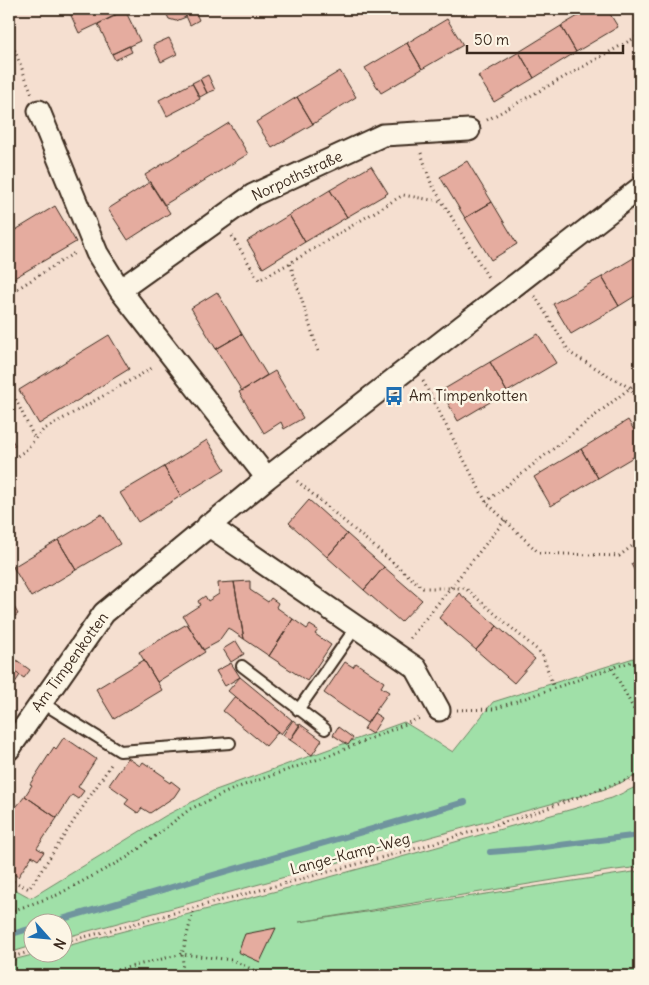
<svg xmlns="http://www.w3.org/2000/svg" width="649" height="985" font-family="Delius,sans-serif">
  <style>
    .green { fill: #a0e0a8; stroke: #6e8563 }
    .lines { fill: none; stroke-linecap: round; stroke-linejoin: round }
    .stream { stroke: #6f949e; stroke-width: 6 }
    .building { fill: #e5ac9f; stroke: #3b2a1e }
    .service-casing { stroke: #3b2a1e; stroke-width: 14 }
    .minor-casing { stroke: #3b2a1e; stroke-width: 25 }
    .path { stroke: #3b2a1e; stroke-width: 3; stroke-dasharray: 1 4; stroke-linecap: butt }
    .service { stroke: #fcf5e5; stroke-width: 10 }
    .minor { stroke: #fcf5e5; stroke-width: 21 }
    .labels { text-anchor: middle; stroke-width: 5; stroke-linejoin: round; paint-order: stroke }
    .street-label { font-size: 15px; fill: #3b2a1e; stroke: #fcf5e5 }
    .poi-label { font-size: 15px; fill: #3b2a1e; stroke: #fcf5e5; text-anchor: start }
  </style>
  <rect width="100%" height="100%" fill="#f5dfd0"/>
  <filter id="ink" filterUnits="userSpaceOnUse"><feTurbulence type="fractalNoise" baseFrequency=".02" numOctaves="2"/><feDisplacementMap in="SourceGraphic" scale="10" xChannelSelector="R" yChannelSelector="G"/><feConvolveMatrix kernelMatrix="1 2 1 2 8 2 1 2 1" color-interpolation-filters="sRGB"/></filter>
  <g filter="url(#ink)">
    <!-- green -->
    <path class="green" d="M640 656V774L609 788 63 938 62 922H32V946L9 953V886L31 898 165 816 213 791 404 722 453 752 493 702Z
      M640 785V867L608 871 299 922 640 871V976H9V961L40 953 62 952 63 947 330 877 612 798Z"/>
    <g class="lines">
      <!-- stream -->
      <path class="stream" d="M490 852 528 849 640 835
        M52 922 465 802
        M9 935 32 928"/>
    </g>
    <!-- building -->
    <path class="building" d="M68 9H111L115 16 79 33Z
      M164 9H182L186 17 176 21 169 19Z
      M183 9H194L199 20 190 25Z
      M590 9H607L618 27 576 52 561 26Z
      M125 10 140 41 112 54 98 24Z
      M447 19 463 45 422 69 407 43Z
      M561 26 576 52 534 78 519 52Z
      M169 38 177 54 161 62 153 45Z
      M407 43 422 69 381 93 365 68Z
      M129 46 132 52 115 60 112 54Z
      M519 52 534 78 494 102 478 76Z
      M340 71 356 97 313 124 297 97Z
      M208 75 215 90 207 93 200 79Z
      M200 79 207 93 200 97 192 83Z
      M192 83 200 99 167 116 159 100Z
      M297 97 313 124 272 148 256 122Z
      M229 123 248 154 164 205 145 175Z
      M467 161 492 202 465 218 440 177Z
      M371 166 388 193 347 217 330 190Z
      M150 182 170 213 128 240 108 209Z
      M330 190 347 217 305 242 289 215Z
      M492 202 517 244 491 260 465 218Z
      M55 206 76 242 9 281V234Z
      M289 215 305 242 263 268 247 241Z
      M640 254V293L619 306 602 277Z
      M602 277 619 306 571 334 553 304Z
      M217 292 242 334 216 349 191 308Z
      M242 334 267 375 242 391 216 349Z
      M538 334 556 363 507 392 490 362Z
      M109 335 129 369 39 424 19 390Z
      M490 362 507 392 458 421 441 391Z
      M275 371 303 418 284 429 281 422 264 433 239 392Z
      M628 420 640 440V453L598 478 581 449Z
      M9 435 15 445 9 449Z
      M207 440 225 469 181 496 164 467Z
      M581 449 598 478 551 506 534 477Z
      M164 467 181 496 138 522 120 493Z
      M309 500 347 534 327 557 289 523Z
      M102 514 120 544 76 570 58 540Z
      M347 534 384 567 364 590 327 557Z
      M58 540 76 570 31 597 13 567Z
      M640 559V581L631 564Z
      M384 567 422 600 401 622 364 590Z
      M250 581V590L268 602 271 598 278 603 276 607 293 619 269 656 244 639 234 582Z
      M234 582 244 639 228 628 218 642 203 650 183 616 200 605 198 601 205 596 208 601 219 594 218 583Z
      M459 593 497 626 476 650 439 618Z
      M9 598 18 614 9 620Z
      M293 619 307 629 310 625 318 630 315 634 331 645 307 681 269 656Z
      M187 624 205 652 157 682 139 652Z
      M497 626 535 659 514 683 476 650Z
      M236 641 244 654 231 662 223 649Z
      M15 659 30 670 24 678 9 668Z
      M144 660 162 690 114 719 96 689Z
      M345 662 353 667 356 663 384 682 381 687 389 692 367 723 324 693Z
      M231 663 240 677 225 686 216 671Z
      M9 667 20 675 9 692Z
      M240 677 292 720 281 734 228 691Z
      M235 696 278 732 266 746 223 711Z
      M374 713 382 718 372 734 364 729Z
      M293 720 300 726 290 740 283 735Z
      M300 724 322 740 312 755 290 740Z
      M338 727 353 738 348 745 333 735Z
      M64 737 96 759 78 787 84 791 78 799 72 795 57 818 25 796 32 785 30 784 54 747 56 749Z
      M128 758 140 766 143 762 165 777 164 779 170 783 171 781 180 788 174 797 150 813 142 808 138 813 125 804 129 799 109 785Z
      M25 796 57 818 37 848 44 852 38 860 32 856 18 877 9 871V816Z
      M276 928 260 962 238 952 245 934Z"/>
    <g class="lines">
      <!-- service casing -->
      <g class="service-casing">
        <path id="service" d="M242 666 325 729
          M41 702 120 751 230 743
          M298 710 356 627"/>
      </g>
      <!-- minor casing -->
      <g class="minor-casing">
        <path id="minor" d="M39 111 97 253 120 290 267 478
          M120 290 253 195 383 135 469 130
          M208 525 416 668 439 710
          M9 749 104 613 267 478 640 188"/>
      </g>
      <!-- path -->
      <path class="path" d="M9 36 32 94
        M487 120 640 35
        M421 153 431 183 489 279
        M232 236 259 280 290 263
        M9 294 76 252
        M535 296 570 353 630 388 640 404
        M318 351 290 263 403 195 443 202
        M423 381 486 502 539 553 619 556 640 540
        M9 386 35 439
        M9 461 25 451 43 430 154 367
        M297 481 423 588H465L542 654 554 688
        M486 502 640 380
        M410 638 505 520
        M640 659 612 668 640 721
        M457 710 494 709 612 668
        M9 879 29 889 112 763
        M9 912 57 895 128 857 190 809 236 788 333 754 420 718
        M62 943 421 847 531 814 640 775
        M9 958 32 951
        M93 976 182 954 232 960 266 976
        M180 976 183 964 182 954 194 908"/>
      <!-- service -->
      <use href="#service" class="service"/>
      <!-- minor -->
      <use href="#minor" class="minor"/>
    </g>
  </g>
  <!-- icons -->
  <defs>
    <g id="bus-bare" transform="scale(1.5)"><path d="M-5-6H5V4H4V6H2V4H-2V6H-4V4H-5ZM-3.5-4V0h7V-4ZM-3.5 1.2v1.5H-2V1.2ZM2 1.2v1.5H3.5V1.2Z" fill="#1f6fb2" stroke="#fcf5e5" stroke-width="2.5" paint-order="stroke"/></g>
  </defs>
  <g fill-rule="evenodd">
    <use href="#bus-bare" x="394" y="396"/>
  </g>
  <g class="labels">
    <!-- street labels -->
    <g class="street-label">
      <text transform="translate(297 176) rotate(-25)" y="5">Norpothstraße</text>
      <text transform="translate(70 662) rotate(-54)" y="5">Am Timpenkotten</text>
      <text transform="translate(350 854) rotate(-15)" y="5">Lange-Kamp-Weg</text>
    </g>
    <!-- poi labels -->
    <g class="poi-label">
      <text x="409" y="401">Am Timpenkotten</text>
    </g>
  </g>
  <!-- margin -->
  <rect width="649" height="985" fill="none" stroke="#fcf5e5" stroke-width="30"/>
  <rect x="15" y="15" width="619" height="955" fill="none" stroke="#3b2a1e" stroke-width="2" filter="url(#ink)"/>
  <!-- north arrow -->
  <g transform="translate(48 938) rotate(117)"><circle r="24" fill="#fcf5e5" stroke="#afa495"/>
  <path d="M0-4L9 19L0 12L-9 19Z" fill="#1f6fb2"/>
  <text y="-8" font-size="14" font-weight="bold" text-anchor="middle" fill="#3b2a1e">N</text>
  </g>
  <!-- scale -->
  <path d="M467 45v8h156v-8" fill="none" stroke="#3b2a1e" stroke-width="2.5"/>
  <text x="474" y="45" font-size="15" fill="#3b2a1e" stroke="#fcf5e5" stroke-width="4" paint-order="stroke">50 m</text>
</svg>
